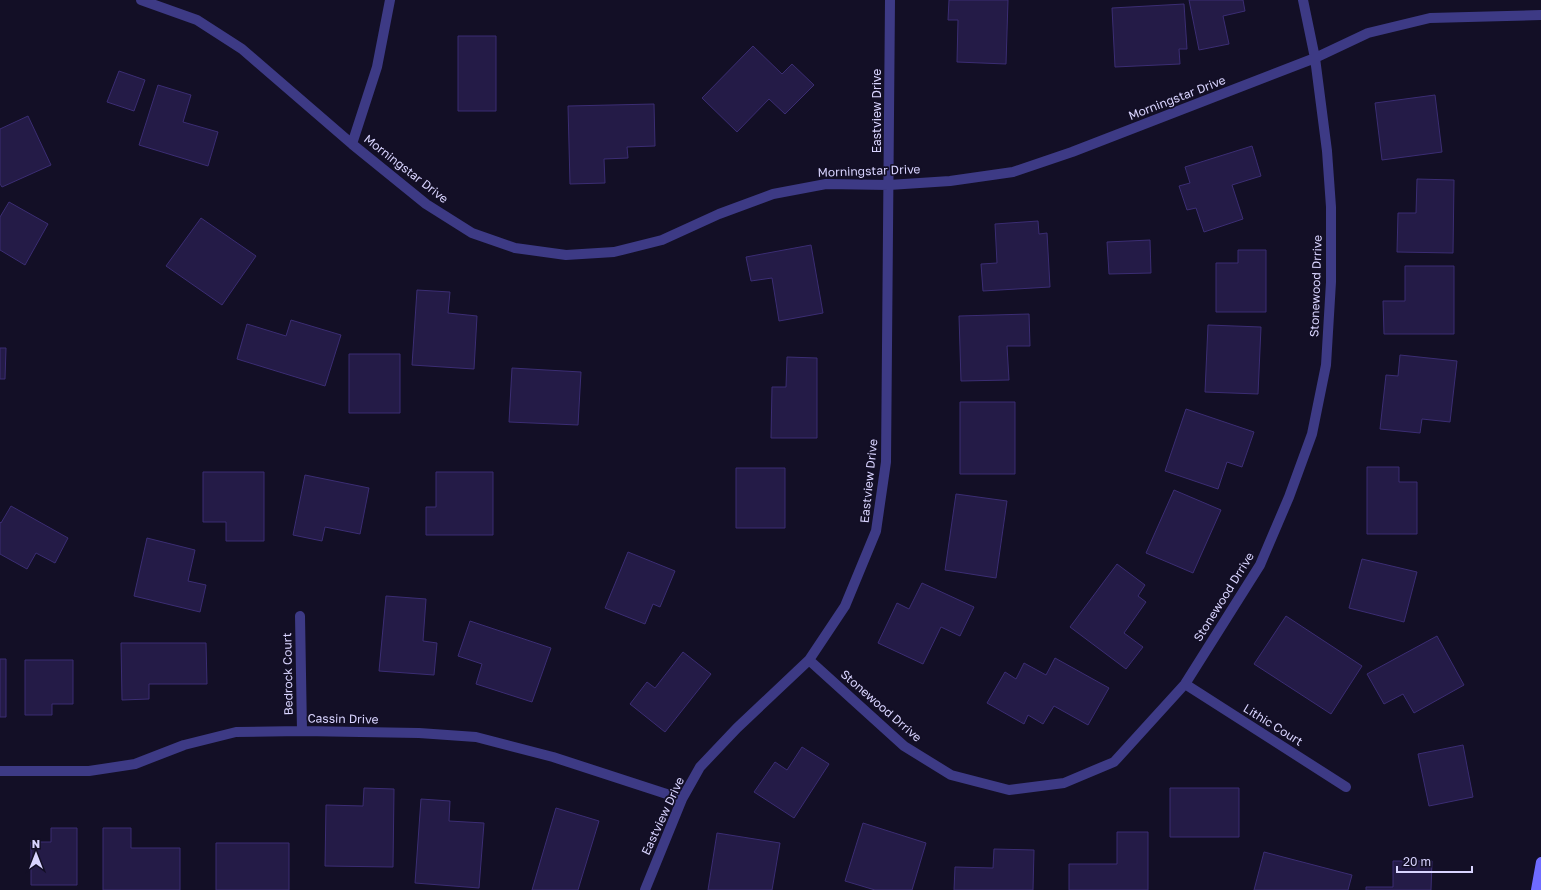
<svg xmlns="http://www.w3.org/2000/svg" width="1541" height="890" font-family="'Golos Text',sans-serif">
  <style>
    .building { fill: #241b47; stroke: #3b2d73 }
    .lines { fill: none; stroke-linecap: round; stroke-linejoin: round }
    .minor { stroke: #3d3a85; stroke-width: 10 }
    .secondary { stroke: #6f6bff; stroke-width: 10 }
    .labels { text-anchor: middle; stroke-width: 3.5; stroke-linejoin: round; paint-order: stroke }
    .street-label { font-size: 12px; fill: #d9d4ff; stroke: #130f26 }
  </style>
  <rect width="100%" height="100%" fill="#130f26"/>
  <!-- building -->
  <path class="building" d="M949 0H1008L1006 64 957 62 958 20H948Z
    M1189 0H1243L1245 11 1223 16 1229 44 1199 50Z
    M1184 4 1187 49H1179L1180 64 1115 67 1112 8Z
    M458 36H496V111H458Z
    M753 46 782 74 792 64 814 85 785 114 769 99 737 132 702 98Z
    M119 71 145 80 134 111 107 102Z
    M158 85 191 95 183 122 218 132 208 166 139 145Z
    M1435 95 1442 152 1382 160 1375 103Z
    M654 104 655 146 627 147 628 158 604 159 605 183 570 184 568 106Z
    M28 116 51 165 2 187 0 184V129Z
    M1252 146 1261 176 1232 185 1243 219 1204 232 1196 208 1187 210 1179 186 1190 183 1185 167Z
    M1417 179 1454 180 1453 253 1397 252 1398 213H1416Z
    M9 202 48 224 25 265 0 250V217Z
    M201 218 256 256 222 305 166 266Z
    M1038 221 1039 234 1047 233 1050 287 983 291 981 264 997 263 995 224Z
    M1150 240 1151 273 1109 274 1107 242Z
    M811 245 823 313 779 321 772 278 751 281 746 257Z
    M1238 250H1266V312H1216V263H1238Z
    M1405 266H1454V334H1384L1383 301H1405Z
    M417 290 450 292 448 313 477 316 474 369 412 365Z
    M1029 314 1030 346H1007L1009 380 961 381 959 316Z
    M291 320 341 335 325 386 237 359 247 324 286 336Z
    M1208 325 1261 327 1258 394 1205 392Z
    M0 348H6L5 379H0Z
    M349 354H400V413H349Z
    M1400 355 1457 361 1450 422 1422 419 1420 433 1380 429 1386 375 1398 376Z
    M787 357 817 358V438H771L772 387H786Z
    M512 368 581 372 578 425 509 422Z
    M960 402H1015V474H960Z
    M1186 409 1254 432 1242 467 1227 462 1218 489 1165 471Z
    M1367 467H1399V482H1417V534H1367Z
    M736 468H785V528H736Z
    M203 472H264V541H226V522H203Z
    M436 472H493V535H426V507H436Z
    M305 475 369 488 360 534 325 527 322 541 293 535Z
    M1174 490 1221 510 1193 573 1146 553Z
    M956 494 1007 501 996 578 945 570Z
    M11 506 68 538 55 563 36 553 27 569 0 554V522L1 523Z
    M147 538 195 550 188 581 206 585 200 612 134 596Z
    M628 552 675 571 660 607 653 604 645 624 605 608Z
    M1362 559 1417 572 1404 622 1349 608Z
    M1117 564 1145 585 1138 596 1146 602 1124 633 1143 647 1126 669 1070 627Z
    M922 583 974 607 960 636 941 627 923 664 878 643 897 603 909 609Z
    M386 596 426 599 423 641 437 643 434 675 379 671Z
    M1286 616 1362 666 1331 714 1254 664Z
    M470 621 551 648 532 702 476 684 482 664 458 656Z
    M1437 636 1464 685 1414 713 1403 694 1384 704 1367 674Z
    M121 643H206L207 684H149V699L122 700Z
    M683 652 711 674 665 732 630 704 647 682 655 688Z
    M1055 658 1109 688 1088 725 1054 706 1043 724 1028 715 1024 724 987 703 1005 672 1016 679 1024 663 1046 675Z
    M0 659H6V717H0Z
    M25 660H73V704H52V715H25Z
    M1463 745 1473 797 1429 806 1418 754Z
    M802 747 829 764 794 818 754 792 775 762 787 770Z
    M364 788 394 789 393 867 325 866 326 805 363 806Z
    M1170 788H1239V837H1170Z
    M421 799 450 801 449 821 484 823 479 888 415 883Z
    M556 808 599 821 578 890H532Z
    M863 823 926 843 912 890H875L845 881Z
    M51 828H77V885H31V842H51Z
    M103 828H131V848H180V890H103Z
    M1117 832H1148V890H1069V864H1117Z
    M717 833 780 843 772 890H708Z
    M216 843H289V890H216Z
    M994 849 1034 850 1033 890H954L955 867 993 868Z
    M1264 852 1352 875 1348 890H1254Z
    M1393 861H1432L1431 890H1366V887H1393Z"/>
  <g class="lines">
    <!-- minor -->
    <path class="minor" d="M141 0 197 20 242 49 352 144 426 204 472 233 515 248 566 255 614 252 662 240 719 214 773 194 826 184 889 185 950 181 1013 172 1072 152 1315 58 1368 33 1430 18 1541 15
      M352 144 377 67 390 0
      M300 616 302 731
      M809 660 904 746 951 775 1009 790 1064 783 1114 762 1185 684 1260 565 1289 497 1312 434 1326 365 1331 282V207L1327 151 1315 58 1303 0
      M1185 684 1346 787
      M0 771H89L135 764 184 745 236 732 302 731 419 733 476 737 553 757 682 799
      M645 890 682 799 700 767 737 728 809 660 845 606 876 531 886 462 890 0"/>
    <!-- secondary -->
    <path class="secondary" d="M1536 890 1541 862"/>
  </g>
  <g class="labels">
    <!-- street labels -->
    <g class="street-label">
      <text transform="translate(1177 98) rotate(-21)" y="4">Morningstar Drive</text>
      <text transform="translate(877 111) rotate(-90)" y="4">Eastview Drive</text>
      <text transform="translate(406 169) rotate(38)" y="4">Morningstar Drive</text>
      <text transform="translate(869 171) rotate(-2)" y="4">Morningstar Drive</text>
      <text transform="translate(1316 286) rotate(-88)" y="4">Stonewood Drrive</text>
      <text transform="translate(869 481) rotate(-84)" y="4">Eastview Drive</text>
      <text transform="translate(1224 597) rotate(-58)" y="4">Stonewood Drrive</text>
      <text transform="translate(288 674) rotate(-91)" y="4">Bedrock Court</text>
      <text transform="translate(881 706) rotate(41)" y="4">Stonewood Drrive</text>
      <text transform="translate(343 719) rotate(1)" y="4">Cassin Drive</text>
      <text transform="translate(1273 725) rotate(32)" y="4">Lithic Court</text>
      <text transform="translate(663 816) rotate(-65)" y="4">Eastview Drive</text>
    </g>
  </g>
  <!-- north arrow -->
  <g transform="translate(36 854)" stroke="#130f26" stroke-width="3" paint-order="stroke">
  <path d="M0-3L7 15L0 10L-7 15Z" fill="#d9d4ff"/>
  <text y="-6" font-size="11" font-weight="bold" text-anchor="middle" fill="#d9d4ff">N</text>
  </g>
  <!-- scale -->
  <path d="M1397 866v6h75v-6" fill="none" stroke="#d9d4ff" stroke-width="2"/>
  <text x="1403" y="866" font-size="12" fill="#d9d4ff" stroke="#130f26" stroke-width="3" paint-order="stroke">20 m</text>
</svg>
